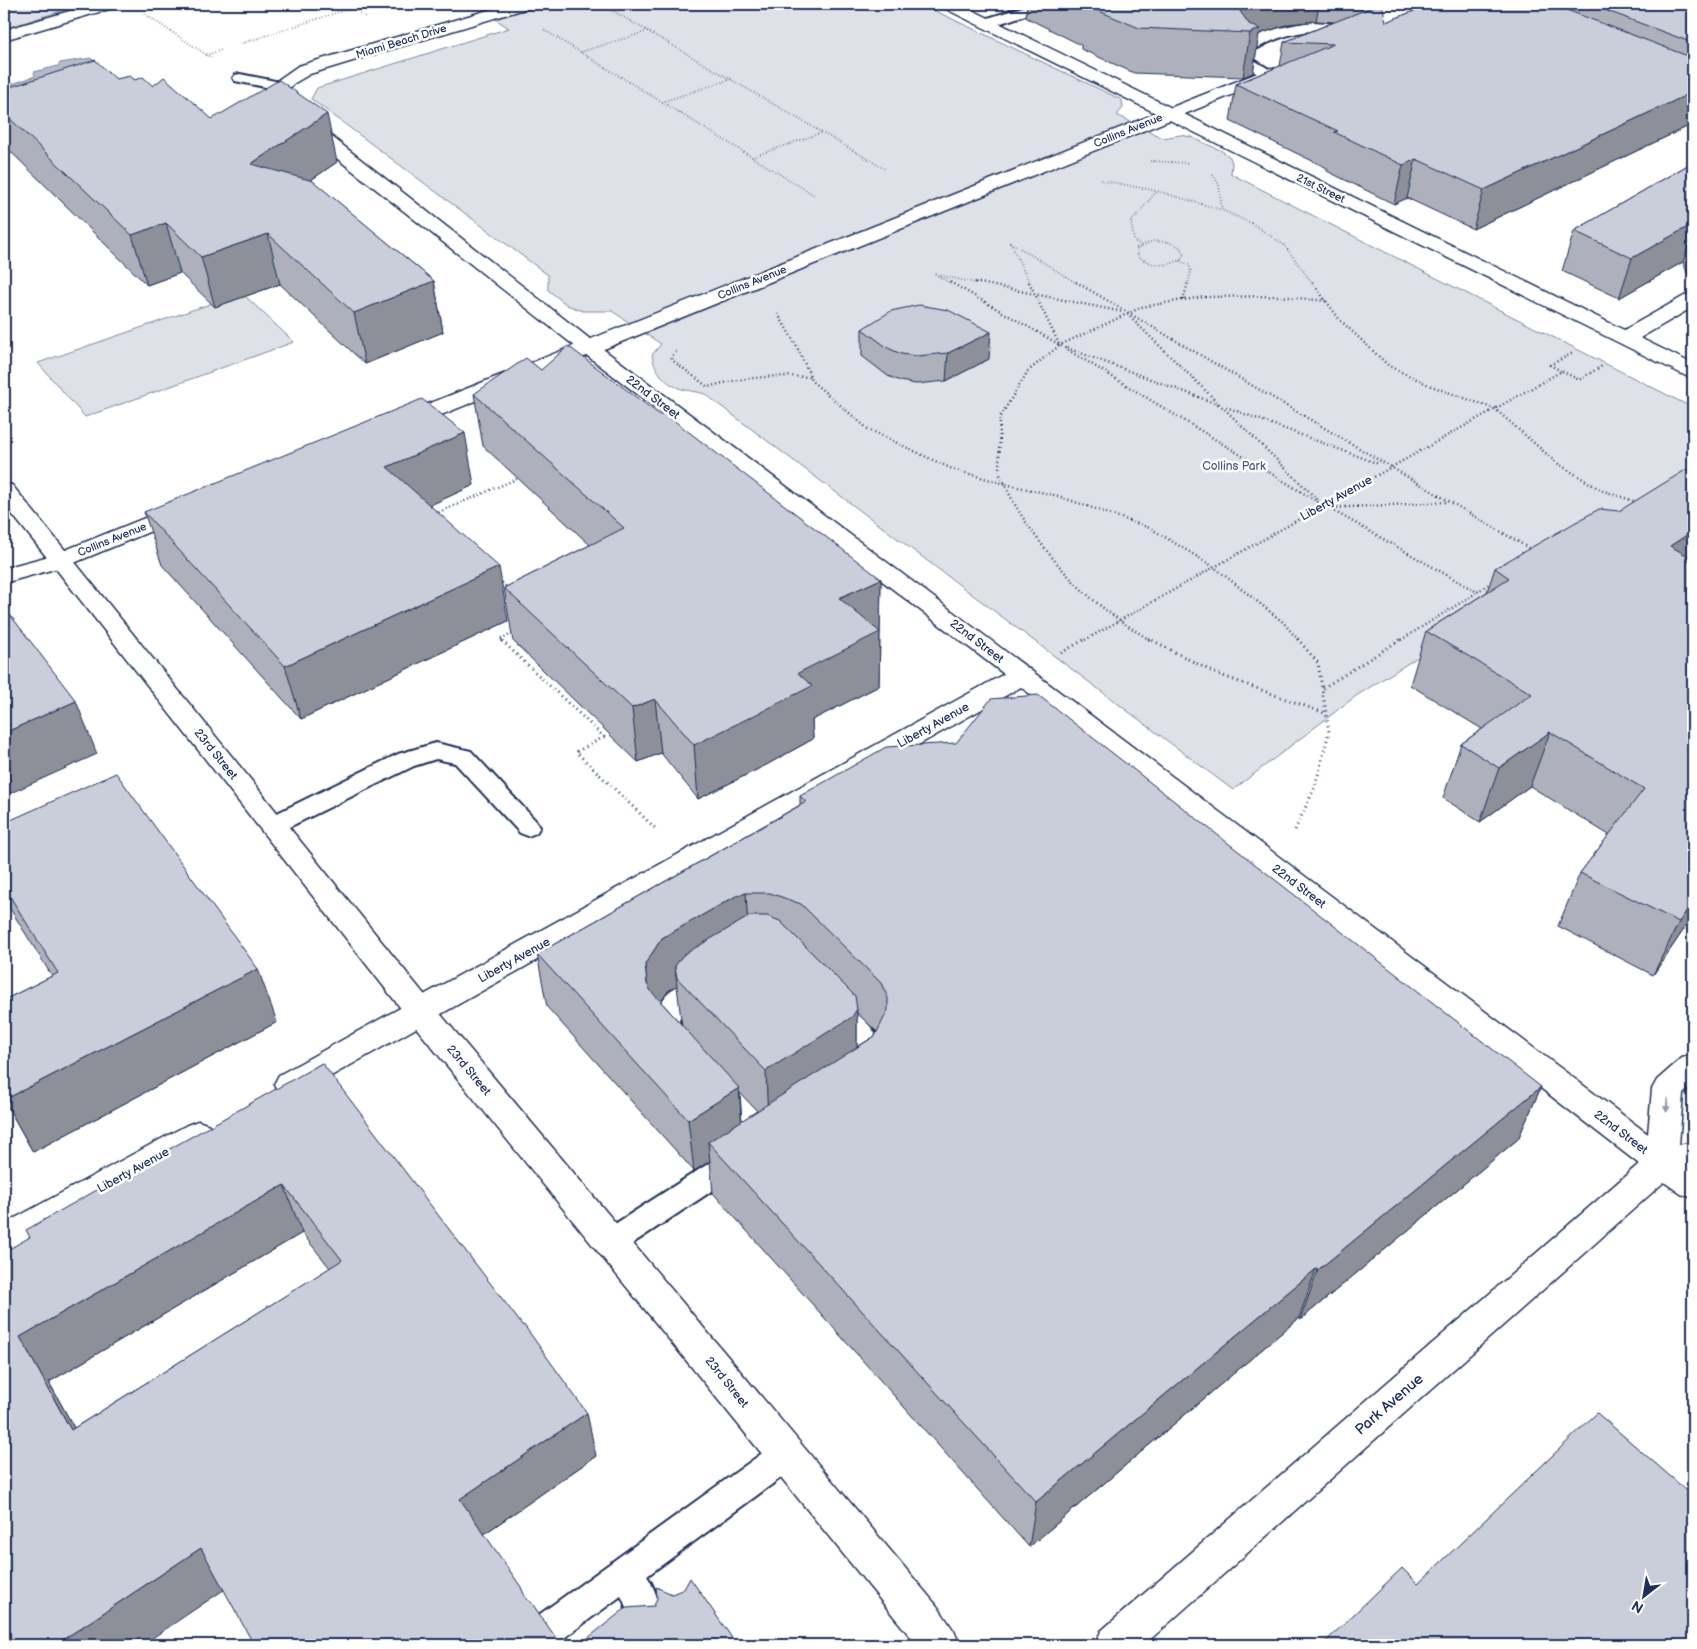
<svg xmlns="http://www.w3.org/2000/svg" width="1697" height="1649" font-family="'Balsamiq Sans',sans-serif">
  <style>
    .green { fill: #dee1e7; stroke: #7c88a2 }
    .water { fill: #b5bbca; stroke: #77839f }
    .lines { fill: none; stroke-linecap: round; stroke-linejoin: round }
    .lane-casing { stroke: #1b2f5e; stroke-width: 4 }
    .street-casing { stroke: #1b2f5e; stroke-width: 3 }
    .secondary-casing { stroke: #1b2f5e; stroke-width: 3 }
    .primary-casing { stroke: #1b2f5e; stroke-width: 3 }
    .path-far2 { stroke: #1b2f5e; stroke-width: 2; stroke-dasharray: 0.5 2.5; stroke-linecap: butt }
    .path-far1 { stroke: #1b2f5e; stroke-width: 2.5; stroke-dasharray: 1 3; stroke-linecap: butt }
    .path { stroke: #1b2f5e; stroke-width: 3; stroke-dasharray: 1 4; stroke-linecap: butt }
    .lane { fill: #fff; fill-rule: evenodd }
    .street { fill: #fff; fill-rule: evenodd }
    .secondary { fill: #fff; fill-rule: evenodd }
    .primary { fill: #fff; fill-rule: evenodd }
    .wall { fill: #aeb1bb; stroke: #1b2f5e; fill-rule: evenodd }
    .shaded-wall { fill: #8d9099; stroke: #1b2f5e }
    .building { fill: #caceda; stroke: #1b2f5e; fill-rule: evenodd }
    .oneway { fill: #8d97ae }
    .labels { text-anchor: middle; stroke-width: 5; stroke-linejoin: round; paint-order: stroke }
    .far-street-label { font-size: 11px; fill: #1b2f5e; stroke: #fff }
    .street-label { font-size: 12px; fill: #1b2f5e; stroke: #fff }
    .park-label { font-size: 12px; fill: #4c5c80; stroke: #fff }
    .near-street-label { font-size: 15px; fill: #1b2f5e; stroke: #fff }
  </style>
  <rect width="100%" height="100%" fill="#fff"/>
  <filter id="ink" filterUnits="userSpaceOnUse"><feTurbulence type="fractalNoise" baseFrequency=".02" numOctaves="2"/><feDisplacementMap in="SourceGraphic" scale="10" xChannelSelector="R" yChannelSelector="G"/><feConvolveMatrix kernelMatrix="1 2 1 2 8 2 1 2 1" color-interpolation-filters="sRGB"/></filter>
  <g filter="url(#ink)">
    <!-- green -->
    <path class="green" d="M4 4H83L4 29Z
      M546 4H921L1122 100 1123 108 1117 115 1163 138 1181 135 1191 137 1222 151 1230 157 1232 163 1231 174 1693 408V535L1529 587 1356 696 1233 790 714 401C704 390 695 393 682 389 666 385 654 370 652 355L661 344 612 311H583L567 305 548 290V275L311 99 317 88 509 28 495 19Z
      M242 293 294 342 85 417 38 363Z"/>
    <!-- water -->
    <path class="water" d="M91 58 104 76 4 111V87L35 76 34 72 58 66 60 63Z"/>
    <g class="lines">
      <!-- lane casing -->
      <g class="lane-casing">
        <path id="lane" d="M1032 4H1052L1050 7 992 26H982L980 23 982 20Z
          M1313 22 1343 24 1362 28 1364 31 1357 35C1318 26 1283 31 1250 53L1249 55C1256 64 1268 66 1274 74L1272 77 1267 78 1244 67 1235 56C1239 34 1294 24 1313 22Z
          M240 74 285 83 287 86 285 89 280 90 235 81 233 78 235 75Z
          M436 743 471 751 536 821 540 827 536 833 528 836 520 833 455 763 436 759 414 766 281 831 273 834 265 831 261 825 265 819 398 754Z
          M706 973 715 976 719 983 715 990 687 1007 679 1019 681 1032 686 1041 682 1048C666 1054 656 1045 654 1028 654 1024 653 1020 654 1017 656 1009 663 999 668 993 677 984 694 977 706 973Z
          M836 1000C856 1006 886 1039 886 1061 886 1067 881 1074 877 1079L868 1082 859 1079 855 1071C869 1043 835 1033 823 1010L827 1003Z
          M738 1147 748 1151 752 1159 748 1167 621 1251 611 1255 601 1251 597 1242 601 1233 728 1151Z
          M786 1440 797 1444 802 1455 797 1466 647 1576C658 1592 667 1628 660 1645H632C626 1630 630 1610 621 1596L564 1638 552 1643 540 1638 535 1626 540 1614 775 1444Z"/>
      </g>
      <!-- street casing -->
      <g class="street-casing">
        <path id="street" d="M94 4H118L116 7 4 40V30Z
          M509 4H533L531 7 310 74 293 84 285 95 290 104 595 343 1648 1134 1652 1089 1657 1080 1682 1058 1693 1055V1085L1683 1094 1679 1145 1693 1142V1198L1681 1194 1664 1182 1144 1645H1095L1101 1631 1639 1164 1021 687 301 1093 290 1097 279 1093 274 1084 279 1075 1004 674 581 351 277 111 267 95 278 80 298 66Z
          M940 4H960L1624 330 1686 295 1693 293V307L1640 338 1693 364V378L1686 376 942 7Z
          M4 483 12 485 69 555 73 560 69 565 61 567 53 565 4 504Z
          M198 1121 209 1125 214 1134 209 1143 16 1251 4 1256V1224L187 1125Z"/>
      </g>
      <!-- secondary casing -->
      <g class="secondary-casing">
        <path id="secondary" d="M61 553 69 555 432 1004 937 1606 954 1631 960 1645H917L410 1020 53 565 49 560 53 555Z"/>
      </g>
      <!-- primary casing -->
      <g class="primary-casing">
        <path id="primary" d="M1270 68 1276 69 1278 73 1276 77 409 428 401 430 393 428 390 423 393 418Z
          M182 503 190 505 194 510 190 515 69 565 4 583V568L53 555Z"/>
      </g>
      <!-- path-far2 -->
      <path class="path-far2" d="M601 4 885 169
        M352 8 366 17
        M143 13 213 59
        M544 30 814 195
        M240 44 363 4
        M581 52 648 31
        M206 55 222 50
        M662 102 731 79
        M752 157 821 133
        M1150 161 1188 163
        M1213 175 1219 184 1222 210 1253 224 1284 245 1313 284
        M1101 180 1157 191
        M1153 241 1168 242 1180 247 1184 255 1182 259C1167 267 1152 267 1138 256L1137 248Z
        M1010 242 1078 284
        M1010 242 1030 284
        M1141 245 1134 241 1131 222 1157 191 1222 210
        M1180 261 1189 265 1191 271 1188 284
        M935 274 952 284
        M938 275 981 284"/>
      <!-- path-far1 -->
      <path class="path-far1" d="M950 282 1060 345 1323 505 1477 592 1492 582
        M975 282 1123 312
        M1029 282 1059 344
        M1076 282 1532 550
        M1312 282 1340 320 1389 366 1431 386 1495 409 1557 463 1601 490 1637 502
        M1183 300 1188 282
        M778 314 797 347 813 382 868 429 952 469 1005 484C1012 502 1023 518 1034 534 1070 583 1098 608 1150 640
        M1130 317 1319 501
        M1067 348 1220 405
        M676 352 672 356V360L708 387C742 377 776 375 811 377
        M1561 371 1550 365 1573 353
        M1226 407 1379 464
        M1329 508 1448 502
        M435 514 521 477
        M499 580 509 589
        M501 640 515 632
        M1085 640 1562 371 1579 380 1602 366
        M1298 640 1283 622 1214 567 1150 528 1058 496 1005 484 999 473 1000 417 1028 371 1060 345 1142 307 1183 300 1204 297 1280 296 1326 301
        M1401 640 1476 593"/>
      <!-- path -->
      <path class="path" d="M502 638 500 639 604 737 576 752 656 829
        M1148 638 1215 673 1327 714
        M1061 653 1087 638
        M1323 688 1403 638
        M1295 830 1315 787 1329 732 1318 663 1297 638"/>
      <!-- lane -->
      <use href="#lane" class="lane"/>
      <!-- street -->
      <use href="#street" class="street"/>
      <!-- secondary -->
      <use href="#secondary" class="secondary"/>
      <!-- primary -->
      <use href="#primary" class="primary"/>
    </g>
    <!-- wall -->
    <path class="wall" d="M999 4H1027L1010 9Z
      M1027 4H1377V5L1386 22 1432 4H1693V124L1473 229 1407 198 1394 204 1327 171V168L1230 121 1236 84 1280 66 1284 42 1334 22 1316 21 1289 24 1261 33 1259 34 1253 73 1243 77 1134 73 1081 49V45L1027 18 1026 17Z
      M116 79 135 80 153 86 212 119 337 162 311 180 434 281 443 332 365 364 280 284 215 307 180 273 147 285 6 147 4 141V89Z
      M1693 162V288L1683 262 1619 298 1562 271 1574 231Z
      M862 329 989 359 946 381 916 384 900 381 888 376 862 356Z
      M541 370 881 579 879 686 812 720 813 739 768 764 698 799 661 753 638 762 513 641 504 588 590 545 483 446 474 394Z
      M1693 472V916L1653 975 1558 926 1580 873 1609 835 1530 786 1480 822 1443 798 1461 744 1482 729 1410 685 1426 631 1487 592 1495 568 1619 511Z
      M474 485 430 505 508 621 301 719 162 565 144 512Z
      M800 796 1541 1087 1518 1139 1300 1320 1299 1318 1029 1547 713 1193 710 1161 694 1171 547 1007 537 954 800 805ZM677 986 681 1019 682 1025 661 1002 668 991ZM857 1013 877 1032 875 1036 857 1047ZM740 1093 757 1111 742 1121Z
      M4 823 277 1022 33 1152 4 1100V1000L52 976 4 899Z
      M322 1063 596 1456 484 1534 224 1590 4 1645 30 1237ZM302 1233 330 1268 74 1428 49 1382Z"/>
    <!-- shaded-wall -->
    <path class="shaded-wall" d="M1010 4H1027L1010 9Z
      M1245 4H1319L1316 21 1289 24 1259 34 1253 73 1243 77 1250 33 1240 11Z
      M1371 4H1377L1373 25 1366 28Z
      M1693 92V124L1473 229 1484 190Z
      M327 114 337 162 263 213 251 164Z
      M1416 159 1407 198 1394 204 1403 165Z
      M166 223 180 273 147 285 132 235Z
      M1693 224V234L1683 262 1619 298 1632 258Z
      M268 234 280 284 215 307 201 257Z
      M434 281 443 332 365 364 354 313Z
      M991 332 989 359 946 381 948 353Z
      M465 433 474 485 398 520 387 467Z
      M1693 531V570L1670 546Z
      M499 567 508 621 301 719 285 666Z
      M881 579 879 686 812 720 813 739 768 764 698 799 694 745 798 673 839 598Z
      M655 699 661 753 638 762 632 708Z
      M76 701 97 754 4 796V733Z
      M1550 732 1530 786 1480 822 1499 768Z
      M746 893 749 946 675 966 677 986 668 991 651 1017 653 1037 645 964 662 938 736 896Z
      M1693 901V916L1653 975 1679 922Z
      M258 969 277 1022 33 1152 4 1100Z
      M857 1009V1062L768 1124 766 1071Z
      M1541 1087 1518 1139 1300 1320 1318 1270Z
      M739 1088 743 1140 708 1142 710 1161 694 1171 688 1120Z
      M284 1185 302 1233 49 1382 99 1473 71 1430 20 1337Z
      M1316 1269 1299 1318 1029 1547 1036 1502Z
      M587 1413 596 1456 474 1541 460 1499Z
      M201 1548 225 1589 142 1645H55Z"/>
    <!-- building -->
    <path class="building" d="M1090 4H1245L1240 11 1249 24 1260 29 1250 33 1139 28 1085 5Z
      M1380 4H1382L1386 22 1432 4H1551L1693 58V92L1484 190 1416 159 1403 165 1334 132 1338 131 1236 84 1334 44 1284 42Z
      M1589 4H1693V43Z
      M95 60 116 79 130 76 135 80 143 77 153 86 164 77 212 119 279 80 327 114 251 164 313 181 434 281 354 313 268 234 201 257 166 223 132 235 4 113V89Z
      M1693 162V224L1632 258 1574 231Z
      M919 305 948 310 991 332 948 353 917 356 901 354 888 348 862 329 891 311Z
      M568 346 660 415 664 413 881 579 839 598 880 632 798 673 812 686 765 710 694 745 655 699 632 708 504 588 624 528 474 394 526 358 541 370Z
      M422 399 465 433 387 467 499 567 285 666 144 512Z
      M1687 469 1693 472V531L1670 546 1688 556 1685 558 1693 563V901L1679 922 1580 873 1644 789 1550 732 1499 768 1461 744 1532 694 1426 631 1509 578 1495 568 1599 509 1619 511Z
      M4 607 5 608 76 701 4 733Z
      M1038 695 1541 1087 1318 1270 1316 1269 1036 1502 708 1142 875 1036 888 1010V998L881 983 801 904 770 893H746L736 896 662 938 645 964 647 984 651 991 739 1088 688 1120 537 954 806 802 800 796 886 747 956 743 991 699Z
      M116 773 258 969 4 1100V1000L58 973 4 887V823Z
      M750 916H767L780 921 855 996 857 1009 852 1017 766 1071 677 978 675 966 683 955Z
      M322 1063 523 1326 524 1325 587 1413 460 1499 521 1587 526 1599 531 1602 561 1645H254L201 1548 55 1645H4V1252L30 1237 26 1230ZM284 1185 342 1260 71 1430 20 1337Z
      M1597 1413 1693 1496V1645H1322L1402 1568 1418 1584Z
      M690 1578 737 1645H579L626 1608 654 1606 657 1598 656 1587 672 1594 684 1589Z"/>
    <!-- one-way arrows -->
    <defs><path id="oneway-solid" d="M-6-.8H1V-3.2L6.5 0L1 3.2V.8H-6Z" transform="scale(1.25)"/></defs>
    <use class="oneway" href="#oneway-solid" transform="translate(1667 1105) rotate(95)"/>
  </g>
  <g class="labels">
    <!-- far-street labels -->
    <g class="far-street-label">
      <text transform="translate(401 41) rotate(-17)" y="4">Miami Beach Drive</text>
      <text transform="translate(1128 130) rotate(-22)" y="4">Collins Avenue</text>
      <text transform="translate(1321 188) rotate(26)" y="4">21st Street</text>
      <text transform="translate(752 282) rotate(-22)" y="4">Collins Avenue</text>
      <text transform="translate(112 539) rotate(-22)" y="4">Collins Avenue</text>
    </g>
    <!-- street labels -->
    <g class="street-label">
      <text transform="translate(653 397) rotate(37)" y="4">22nd Street</text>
      <text transform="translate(1336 498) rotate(-29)" y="4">Liberty Avenue</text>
      <text transform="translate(977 641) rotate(37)" y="4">22nd Street</text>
      <text transform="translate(933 725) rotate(-29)" y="4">Liberty Avenue</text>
      <text transform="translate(216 754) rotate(51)" y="4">23rd Street</text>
      <text transform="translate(1299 886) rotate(37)" y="4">22nd Street</text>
      <text transform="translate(514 960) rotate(-29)" y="4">Liberty Avenue</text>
      <text transform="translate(469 1070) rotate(50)" y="4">23rd Street</text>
      <text transform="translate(1621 1132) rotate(37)" y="4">22nd Street</text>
      <text transform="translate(133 1170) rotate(-29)" y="4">Liberty Avenue</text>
      <text transform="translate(727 1382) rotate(51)" y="4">23rd Street</text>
    </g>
    <!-- park labels -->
    <g class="park-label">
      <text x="1234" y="470">Collins Park</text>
    </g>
    <!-- near-street labels -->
    <g class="near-street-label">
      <text transform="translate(1389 1404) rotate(-41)" y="5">Park Avenue</text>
    </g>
  </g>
  <!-- margin -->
  <rect width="1697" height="1649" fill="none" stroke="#fff" stroke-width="20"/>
  <rect x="10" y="10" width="1677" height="1629" fill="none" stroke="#1b2f5e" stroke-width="2" filter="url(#ink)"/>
  <!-- north arrow -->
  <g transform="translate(1644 1596) rotate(211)" stroke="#ffffff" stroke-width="4" paint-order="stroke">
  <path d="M0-4L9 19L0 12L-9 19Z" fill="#1b2f5e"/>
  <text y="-8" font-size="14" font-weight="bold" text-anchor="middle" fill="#1b2f5e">N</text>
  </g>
</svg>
